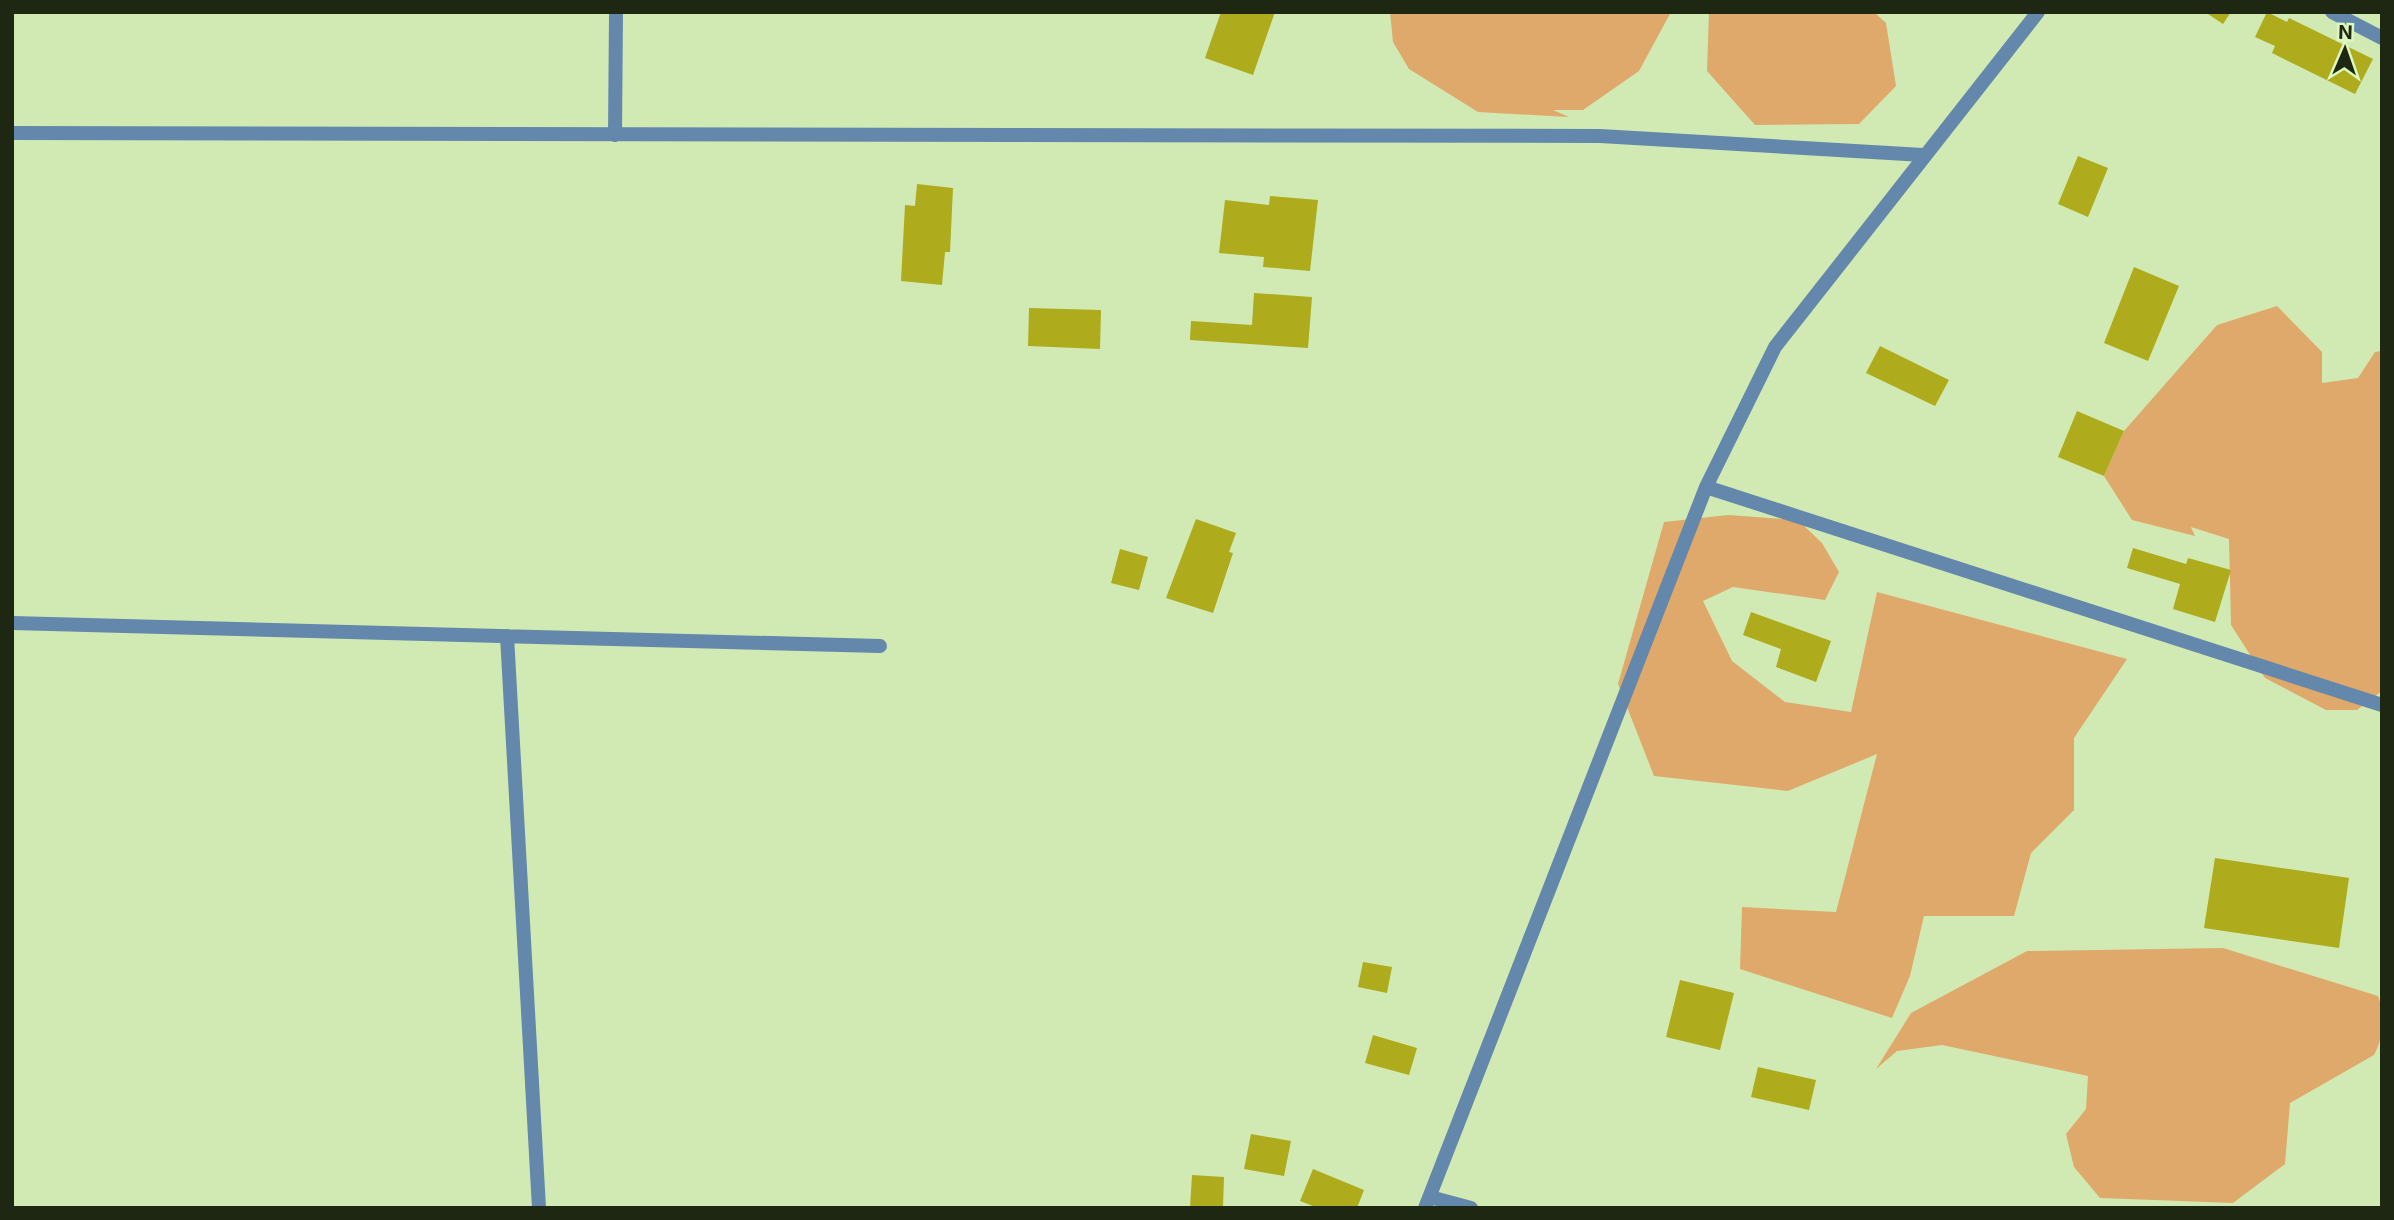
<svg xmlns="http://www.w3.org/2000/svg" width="2394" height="1220" font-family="Inter,sans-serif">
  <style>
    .green { fill: #e0a96c }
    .building { fill: #aeab1c }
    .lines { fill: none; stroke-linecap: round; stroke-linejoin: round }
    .lane { stroke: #6488ab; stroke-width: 14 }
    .street { stroke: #6488ab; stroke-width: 14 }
  </style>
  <rect width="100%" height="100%" fill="#d1eab3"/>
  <!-- green -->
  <path class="green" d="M1390 12H1671L1639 71 1583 110H1553L1569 117 1478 112 1409 69 1393 42Z
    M1709 12H1874L1886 23 1896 86 1859 124 1755 125 1707 71Z
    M2277 306 2322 352V383L2358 378 2375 352 2382 351V691L2357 710H2326L2265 678 2231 625 2229 539 2191 527 2195 536 2132 520 2104 476 2124 431 2217 325Z
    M1728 515 1798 520 1822 543 1839 572 1825 600 1733 587 1703 601 1732 661 1785 702 1851 712 1877 592 2127 659 2074 738V810L2031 853 2014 916H1924L1910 976 1892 1018 1740 969 1742 907 1836 912 1877 754 1788 791 1654 776 1618 684 1664 522Z
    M2223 948 2378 996C2385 1014 2384 1037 2374 1055L2290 1103 2285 1164 2233 1203 2100 1198 2074 1167 2066 1134 2086 1109 2088 1076 1942 1045 1897 1051 1876 1069 1911 1013 2027 951Z"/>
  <!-- building -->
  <path class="building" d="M1221 12H1275L1253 75 1205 58Z
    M2205 12H2231L2223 24Z
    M2267 12 2287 22 2289 18 2373 59 2355 94 2272 53 2275 46 2255 37Z
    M2078 156 2108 168 2088 217 2058 204Z
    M917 184 953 188 950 252H945L942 285 901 281 905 205 915 206Z
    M1270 196 1318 200 1310 271 1263 267 1264 257 1219 253 1225 200 1269 205Z
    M2134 267 2179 286 2148 361 2104 343Z
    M1254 293 1312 297 1308 348 1190 340 1191 321 1252 325Z
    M1029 308 1101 310 1100 349 1028 346Z
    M1880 346 1949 380 1935 406 1866 373Z
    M2077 411 2124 431 2104 476 2058 457Z
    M1196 519 1236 533 1229 552 1233 553 1213 613 1166 598Z
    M2133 548 2186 564 2188 558 2231 570 2215 622 2173 609 2180 584 2127 568Z
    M1120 549 1148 557 1139 590 1111 583Z
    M1751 612 1831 641 1816 682 1776 667 1781 649 1743 635Z
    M2215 858 2349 878 2339 948 2204 928Z
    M1363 962 1392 967 1387 993 1358 987Z
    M1680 980 1734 993 1720 1050 1666 1037Z
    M1373 1035 1417 1048 1409 1075 1365 1063Z
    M1758 1067 1816 1080 1809 1110 1751 1097Z
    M1251 1134 1291 1141 1284 1176 1244 1169Z
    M1313 1169 1364 1190 1357 1208H1318L1300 1201Z
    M1192 1175 1224 1177 1223 1208H1190Z"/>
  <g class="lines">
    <!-- lane -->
    <path class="lane" d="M2332 12 2382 38
      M615 135 616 12
      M12 623 880 646
      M507 636 539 1208
      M1430 1197 1471 1208"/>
    <!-- street -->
    <path class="street" d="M2038 12 1775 347 1706 487 2382 705
      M12 133 1600 136 1923 155
      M1425 1208 1706 487"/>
  </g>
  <!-- border -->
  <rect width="2394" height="1220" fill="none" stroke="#1e2712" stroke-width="28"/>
  <!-- north arrow -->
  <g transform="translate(2345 49) rotate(2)" stroke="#def7c0" stroke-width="5" paint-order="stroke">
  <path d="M0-5L12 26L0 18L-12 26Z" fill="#1e2712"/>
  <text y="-10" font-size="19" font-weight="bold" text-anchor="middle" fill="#1e2712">N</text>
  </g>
</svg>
